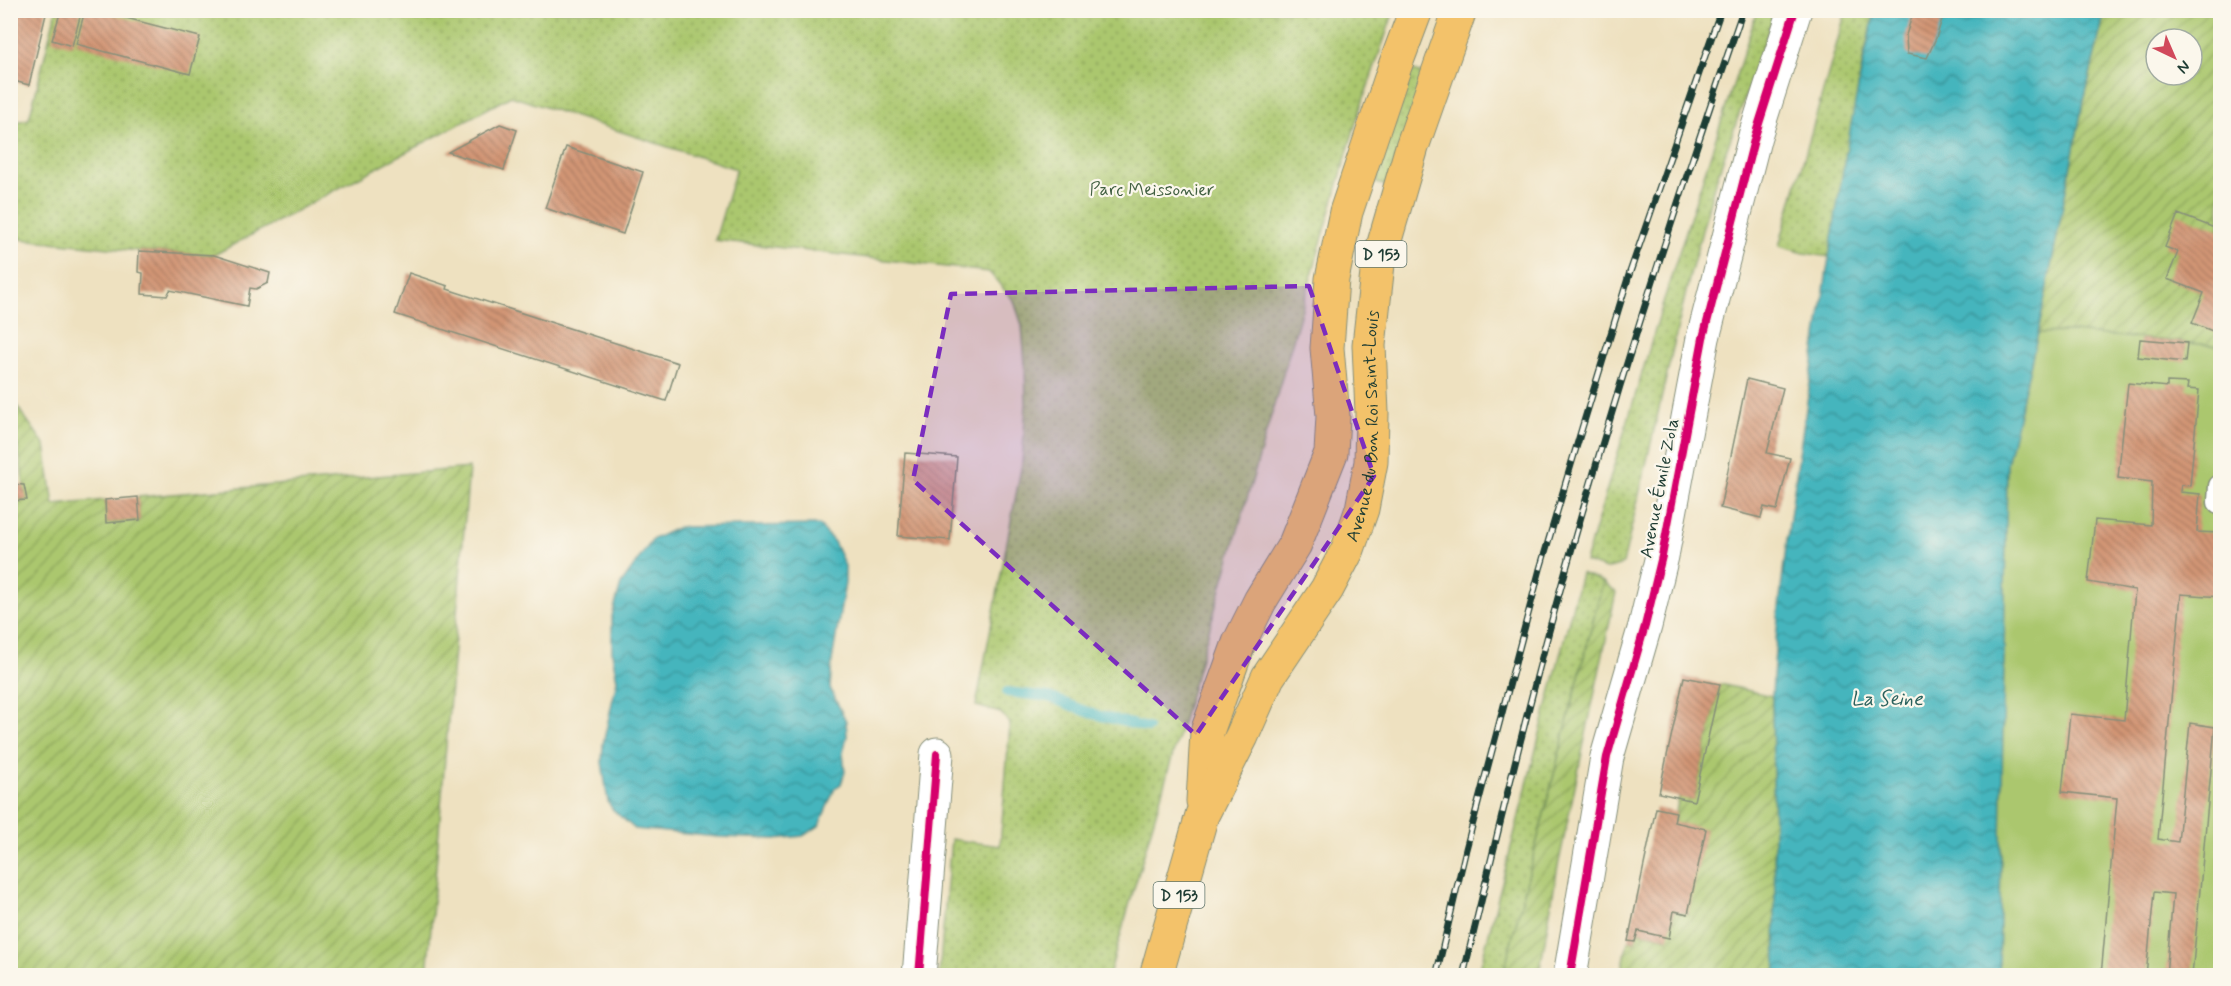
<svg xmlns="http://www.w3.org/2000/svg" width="2231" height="986" font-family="Mynerve,sans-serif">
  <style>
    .grass { fill: url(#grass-dots); stroke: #658251; stroke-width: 1.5 }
    .garden { fill: url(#garden-furrows); stroke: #658251; stroke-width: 1.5; fill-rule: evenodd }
    .pitch { fill: #abc76e; stroke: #658251; stroke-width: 1.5 }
    .water { fill: url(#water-waves); stroke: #327978; stroke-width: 1.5 }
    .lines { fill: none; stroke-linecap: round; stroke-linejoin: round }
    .stream { stroke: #45b5bd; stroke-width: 10 }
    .building { fill: url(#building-back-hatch) }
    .service-casing { stroke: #868f7a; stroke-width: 25 }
    .minor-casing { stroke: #868f7a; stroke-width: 35 }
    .primary-casing { stroke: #868f7a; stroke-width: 35 }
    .service { stroke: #fff; stroke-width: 22 }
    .minor { stroke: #fff; stroke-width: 33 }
    .primary { stroke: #f3c26a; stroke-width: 33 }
    .rail-casing { stroke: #1f3d34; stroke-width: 7 }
    .rail { stroke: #fbf7ec; stroke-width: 4.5; stroke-dasharray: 14; stroke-linecap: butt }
    .cycleway-casing { stroke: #fbf7ec; stroke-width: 11 }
    .cycleway { stroke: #d6006c; stroke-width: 8 }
    .marked { fill: #7b2cbf; fill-opacity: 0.2; stroke: #7b2cbf; stroke-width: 4.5; stroke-dasharray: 12 8; stroke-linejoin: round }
    .labels { text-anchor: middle; stroke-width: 4.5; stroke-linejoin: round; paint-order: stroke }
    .shield { fill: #fbf7ec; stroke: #61756b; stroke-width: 1.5 }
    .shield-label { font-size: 16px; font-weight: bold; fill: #1f3d34 }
    .park-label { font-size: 18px; fill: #426042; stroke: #fbf7ec }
    .street-label { font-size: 18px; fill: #1f3d34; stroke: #fbf7ec }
    .water-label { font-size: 20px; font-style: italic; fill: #2a615d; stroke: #fbf7ec }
  </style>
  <defs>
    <pattern id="grass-dots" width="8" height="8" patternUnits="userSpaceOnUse" patternTransform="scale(1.5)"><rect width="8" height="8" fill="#abc76e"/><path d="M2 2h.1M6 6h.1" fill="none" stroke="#8ba35b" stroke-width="1.8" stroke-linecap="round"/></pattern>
    <pattern id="garden-furrows" width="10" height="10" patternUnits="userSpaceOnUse" patternTransform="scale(1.5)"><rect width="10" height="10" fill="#abc76e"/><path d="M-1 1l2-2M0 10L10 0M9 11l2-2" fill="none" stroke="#8ba35b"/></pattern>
    <pattern id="water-waves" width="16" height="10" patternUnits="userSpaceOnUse" patternTransform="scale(1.5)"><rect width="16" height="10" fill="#45b5bd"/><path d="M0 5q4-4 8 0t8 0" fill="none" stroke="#39949a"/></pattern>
    <pattern id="building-back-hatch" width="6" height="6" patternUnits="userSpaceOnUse" patternTransform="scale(1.5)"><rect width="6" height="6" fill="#d29575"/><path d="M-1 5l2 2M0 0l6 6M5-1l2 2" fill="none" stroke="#aa7b61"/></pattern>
  </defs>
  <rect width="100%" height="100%" fill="#fbf7ec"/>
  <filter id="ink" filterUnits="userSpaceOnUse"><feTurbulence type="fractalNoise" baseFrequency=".0167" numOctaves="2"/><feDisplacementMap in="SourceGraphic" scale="12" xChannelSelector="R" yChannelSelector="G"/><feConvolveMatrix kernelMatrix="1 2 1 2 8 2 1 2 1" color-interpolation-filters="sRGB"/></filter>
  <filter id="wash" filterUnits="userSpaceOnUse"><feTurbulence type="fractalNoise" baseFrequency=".008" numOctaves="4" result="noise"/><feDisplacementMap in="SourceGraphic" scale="24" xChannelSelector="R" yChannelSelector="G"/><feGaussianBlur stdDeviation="1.35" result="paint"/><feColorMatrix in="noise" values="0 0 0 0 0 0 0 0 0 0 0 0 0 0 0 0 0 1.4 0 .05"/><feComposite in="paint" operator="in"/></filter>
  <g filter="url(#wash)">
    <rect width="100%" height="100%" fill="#eee1c0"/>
    <!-- grass -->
    <path class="grass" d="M56 11H1394L1359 112 1109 975H939L951 839 1000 846 1010 724 1001 713 976 706 1022 463 1026 403 1025 364 1022 325 1014 301 989 272 715 240 736 169 511 96 214 255 139 251 11 238 10 123 29 119Z
      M1757 11H1775L1714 186 1689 279 1623 564 1606 569 1585 562 1671 277Z
      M1846 11H1875L1863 59 1829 257 1804 253 1779 246Z
      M1410 70 1427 75 1390 187 1376 183 1392 121Z
      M1581 573 1603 582 1503 975 1478 976Z"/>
    <!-- garden -->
    <path class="garden" d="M2105 11H2220V346L2072 332 2038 333 2080 118ZM2156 39H2192V75H2156Z
      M11 398 45 445 54 505 105 500 107 523 139 520 138 497 469 468 427 975H11L10 501 26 500 18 447 11 437Z
      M1603 582 1616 592 1557 871 1539 975H1503Z
      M1720 684 1772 696 1776 975 1621 976 1628 941 1635 942 1638 931 1668 938 1674 911 1688 914 1674 822 1679 797 1694 800Z"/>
    <!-- pitch -->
    <path class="pitch" d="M2072 332 2220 346V975L1999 976 2007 464 2038 333Z"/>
    <!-- water -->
    <path class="water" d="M1875 11H2105L2080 118 2038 333 2007 464 1999 975 1776 976 1772 696C1778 584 1796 474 1813 363 1831 246 1847 126 1875 11Z
      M819 525 834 542 845 566V583L832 661 830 688 846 721 847 736 843 753 845 772 841 784 835 788 819 826 803 836 775 839 718 837 635 829 613 810 608 802 602 762 603 744 617 680 612 653V616L621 584 653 539 679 527Z"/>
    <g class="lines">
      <!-- stream -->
      <path class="stream" d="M1007 692 1049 697 1093 714 1148 728"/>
    </g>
    <g id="blocks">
      <!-- building -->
      <path class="building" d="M10 10H47L29 85 10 80Z
        M61 10H82L72 46 52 40Z
        M85 10H95L200 37 190 74 76 44Z
        M1914 10H1945L1936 38 1927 58 1907 54 1906 35Z
        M500 124 517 130 504 170 448 152Z
        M566 147 643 172 623 234 545 208Z
        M2178 214 2220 230V334L2192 323 2204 293 2167 279 2178 252 2165 247Z
        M139 251 214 255 270 273 268 283 256 289 250 288 247 306 170 290 167 296 142 294 143 273 138 272Z
        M409 273 448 286 447 289 456 292 678 363 666 401 395 314Z
        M2140 339 2187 343 2185 362 2138 357Z
        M1747 379 1783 388 1767 453 1790 458 1777 510 1764 507 1761 518 1720 508Z
        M2167 382 2188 383 2187 389 2199 390 2190 486 2181 485 2180 492 2200 494 2197 532 2220 533V597L2181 594 2158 839 2178 842 2190 723 2215 727 2192 976H2166L2173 894 2154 892 2146 976H2101L2117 798 2062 792 2070 714 2124 720 2135 590 2088 582 2095 520 2151 525 2152 482 2118 478 2128 383 2167 387Z
        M905 453 957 457 950 540 898 536Z
        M10 484 24 485 27 500 10 501Z
        M138 497 140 520 106 523 105 500Z
        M1684 677 1720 684 1694 801 1659 793Z
        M1656 808 1676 812 1674 822 1706 829 1688 914 1674 911 1669 938 1638 931 1635 942 1628 941Z"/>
    </g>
  </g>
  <g filter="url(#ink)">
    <use href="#blocks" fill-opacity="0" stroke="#868f7a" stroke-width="1.5"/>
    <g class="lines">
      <!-- service casing -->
      <g class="service-casing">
        <path id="service" d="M2219 502 2220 486"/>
      </g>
      <!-- minor casing -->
      <g class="minor-casing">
        <path id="minor" d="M919 976 937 754
          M1570 976 1607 757 1645 626 1662 556 1703 338 1755 136 1795 10"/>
      </g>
      <!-- primary casing -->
      <g class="primary-casing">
        <g id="primary">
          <path d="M1203 801 1207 732 1239 643 1260 601 1295 544 1331 453 1333 416 1327 348 1332 279 1346 212 1395 66 1416 10"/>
          <path id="s1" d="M1156 976 1202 815 1242 736 1268 677 1327 589 1348 549 1362 509 1371 462 1372 413 1369 345 1378 264 1412 147 1460 10"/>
        </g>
      </g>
      <!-- service -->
      <use href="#service" class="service"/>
      <!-- minor -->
      <use href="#minor" class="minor"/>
      <!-- primary -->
      <use href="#primary" class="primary"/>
      <!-- rail casing -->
      <g class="rail-casing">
        <path id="rail" d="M1436 976 1466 849 1540 569 1582 428 1629 275 1721 10
          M1463 976C1496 840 1528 704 1566 569 1619 381 1679 195 1743 10"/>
      </g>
      <!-- rail -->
      <use href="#rail" class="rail"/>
      <!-- cycleway casing -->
      <g class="cycleway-casing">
        <path id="cycleway" d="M919 976 937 754
          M1570 976 1607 757 1645 626 1662 556 1703 338 1755 136 1795 10"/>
      </g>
      <!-- cycleway -->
      <use href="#cycleway" class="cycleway"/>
    </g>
  </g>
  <!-- marked area -->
  <path class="marked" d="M1309 286 1374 476 1196 735 913 480 951 294Z"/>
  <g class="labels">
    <!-- shield labels -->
    <g class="shield">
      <rect x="1355.5" y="241" width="51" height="26" rx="4.5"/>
      <rect x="1153.5" y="882" width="51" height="26" rx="4.5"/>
    </g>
    <g class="shield-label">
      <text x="1381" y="260">D 153</text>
      <text x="1179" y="901">D 153</text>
    </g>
    <!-- park labels -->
    <g class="park-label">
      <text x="1152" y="195">Parc Meissonier</text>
    </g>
    <!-- street labels -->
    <g class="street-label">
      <text dy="6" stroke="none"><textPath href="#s1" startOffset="597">Avenue du Bon Roi Saint-Louis</textPath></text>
      <text transform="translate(1659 488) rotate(-79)" y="6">Avenue Émile Zola</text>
    </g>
    <!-- water labels -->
    <g class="water-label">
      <text x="1887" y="705">La Seine</text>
    </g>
  </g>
  <!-- margin -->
  <rect width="2231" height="986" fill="none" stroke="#fbf7ec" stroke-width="36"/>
  <!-- north arrow -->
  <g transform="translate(2174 57) rotate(136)"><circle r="28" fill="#fbf7ec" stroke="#a3ada2" stroke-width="1.5"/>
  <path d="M0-4.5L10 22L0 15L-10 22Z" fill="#d1495b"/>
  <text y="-9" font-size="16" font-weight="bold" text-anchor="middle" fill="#1f3d34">N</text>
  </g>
</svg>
